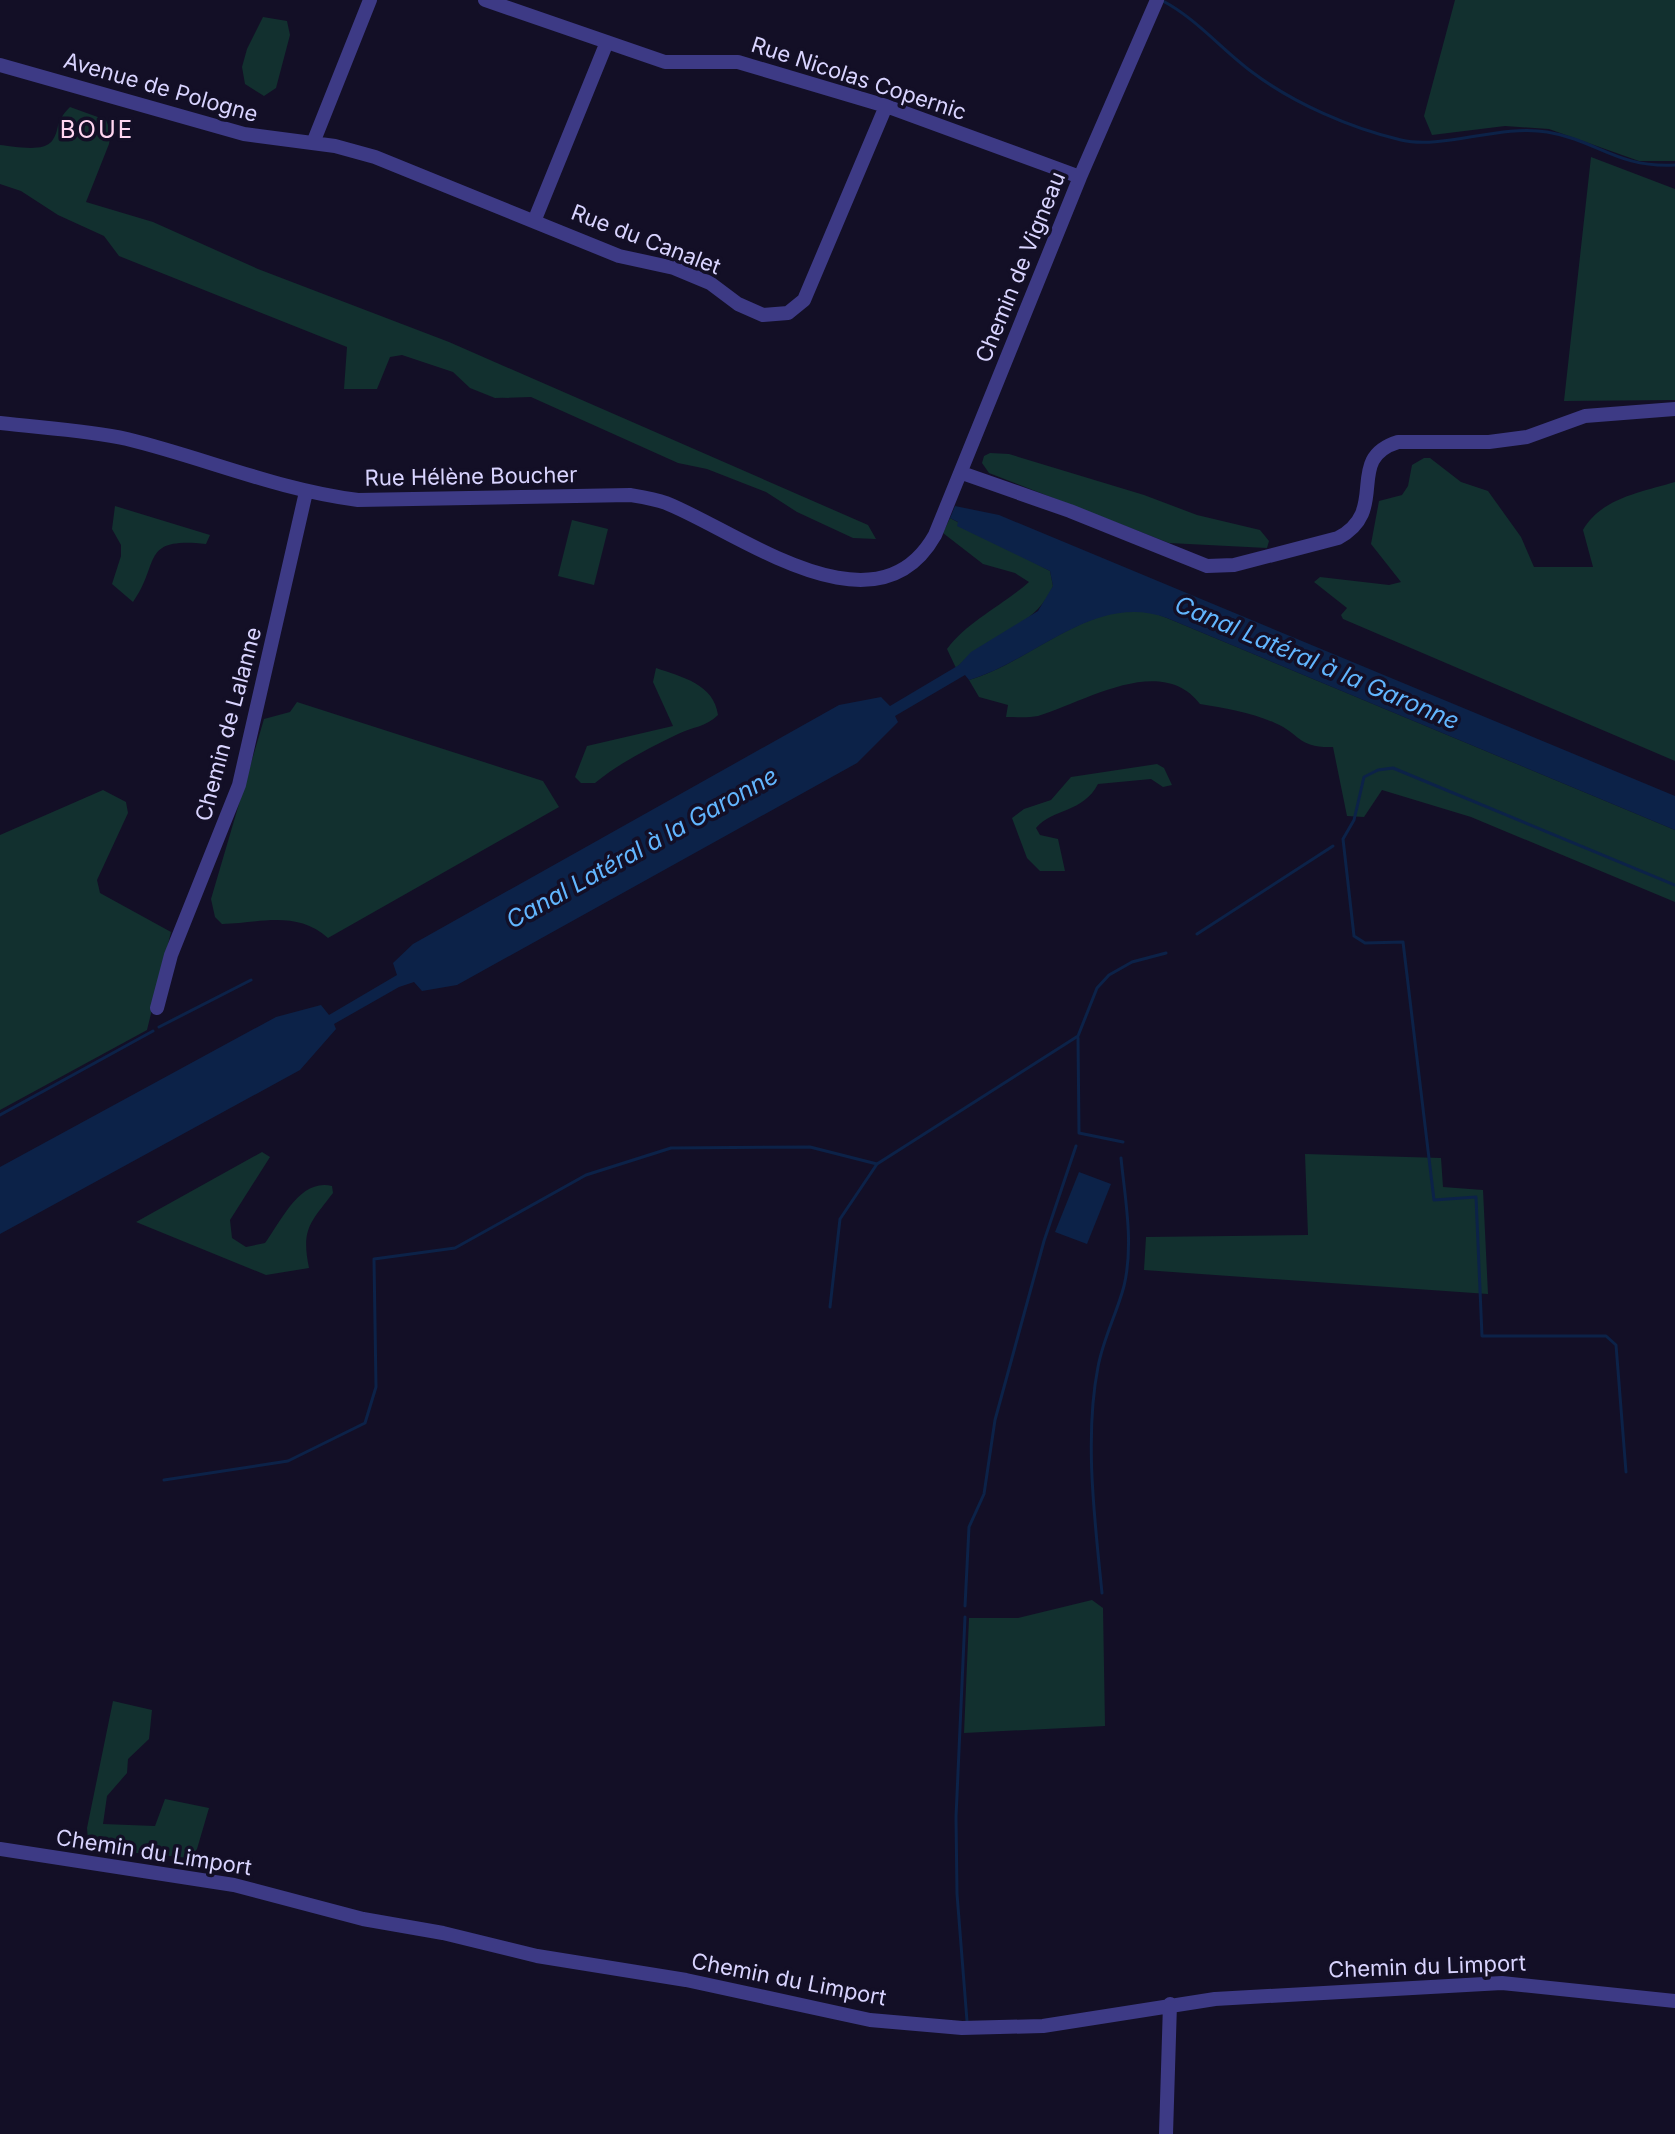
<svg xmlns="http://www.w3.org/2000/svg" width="1675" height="2134" font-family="Inter,sans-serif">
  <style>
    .green { fill: #12302f }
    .water { fill: #0c2248 }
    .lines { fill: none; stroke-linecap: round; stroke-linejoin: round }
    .stream { stroke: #0c2248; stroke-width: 3 }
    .minor { stroke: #3d3a85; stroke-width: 14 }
    .labels { text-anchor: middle; stroke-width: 7; stroke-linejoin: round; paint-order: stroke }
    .street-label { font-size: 22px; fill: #d9d4ff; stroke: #130f26 }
    .neighbourhood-label { font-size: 24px; letter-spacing: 2px; fill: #ffd6f0; stroke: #130f26 }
    .water-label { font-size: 24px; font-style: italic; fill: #62b6ff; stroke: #130f26 }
  </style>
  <rect width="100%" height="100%" fill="#130f26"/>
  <!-- green -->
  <path class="green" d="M1455 0H1675V161H1639L1549 129 1505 126 1432 135 1424 116Z
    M263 17 287 21 290 35 276 88 264 96 245 84 242 67 247 49Z
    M70 107 106 120 111 133 109 144 86 202 153 222 258 269 449 342 868 525 876 539 853 538 797 512 766 492 707 469 678 463 531 397 495 398 470 388 453 372 402 355 390 357 377 389H344L347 347 119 256 104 236 58 215 21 191 0 184V145C13 146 43 153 52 141 61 129 53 124 70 107Z
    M1591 157 1675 189V400L1564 401Z
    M990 453 1009 454 1144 495 1197 515 1260 530 1269 541 1267 548 1169 543 989 473 982 463 984 456Z
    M1424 458H1430L1461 482 1488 491 1521 537 1534 567H1593L1583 530C1601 498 1642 492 1675 482V761L1343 619 1341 615 1347 608 1314 582 1320 577 1389 585 1401 582 1371 544 1379 501 1402 495 1408 486 1412 465Z
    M115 506 210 535 206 544C139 537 161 563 133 602L112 584 121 556V545L112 529Z
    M950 518 1050 571 1053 586C1037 626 986 638 956 668L947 649C968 621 1002 606 1029 582L1015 573 983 564 943 533Z
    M572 520 608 529 594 585 558 576Z
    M1125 611 1151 612 1167 618 1675 830V902L1471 817 1382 790 1364 817 1347 816 1333 747C1297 748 1301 734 1275 723 1253 713 1224 708 1200 704 1161 653 1085 702 1038 716 1028 718 1016 717 1006 717L1008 705 979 697 969 680C1023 664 1069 618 1125 611Z
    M656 668C682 677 714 684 718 715 706 727 692 727 678 734 649 748 619 763 595 783H581L575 777 587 746 673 726 653 682Z
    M297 702 543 781 559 807 328 938C296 910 261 923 222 924L215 917 211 899 264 719 290 712Z
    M1157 764 1164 768 1172 785 1163 787 1151 779 1098 784C1083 813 1053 808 1036 828L1040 835 1058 839 1065 871H1040L1027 858 1012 818 1024 809 1051 800 1071 777Z
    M103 790 126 802 128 813 97 880 100 893 171 932 147 1030 0 1110V835Z
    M262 1152 270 1157 230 1220 232 1238 246 1247 265 1243C282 1220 300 1178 332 1186L333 1193C310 1223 301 1229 309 1268L266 1275 136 1222Z
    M1305 1154 1441 1158 1443 1187 1483 1190 1488 1294 1144 1270 1146 1237 1308 1235Z
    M1092 1600 1103 1608 1105 1726 964 1733 969 1618H1018Z
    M113 1701 152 1710 149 1739 128 1759 127 1773 107 1796 103 1824 155 1826 165 1799 209 1808 197 1849 190 1858 95 1849 88 1840 87 1828Z"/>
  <!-- water -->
  <path class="water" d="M955 506 999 515 1675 796V830L1167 618C1095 591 1035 661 969 680L965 675 895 716 898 722 857 763 457 985 422 991 414 982 399 987 334 1024 336 1029 300 1070 0 1234V1167L276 1017 321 1005 329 1015 397 975 393 963 413 944 839 705 881 697 890 706 959 665 971 652 1038 611 1053 586 1050 571 957 526 958 522 950 518Z
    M1079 1172 1111 1184 1087 1244 1055 1232Z"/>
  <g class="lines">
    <!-- stream -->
    <path class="stream" d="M1161 0C1196 18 1221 49 1252 72 1293 103 1350 128 1401 140 1443 150 1499 124 1547 132 1597 140 1616 168 1675 165
      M1197 934 1333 846
      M159 1027 251 980
      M1078 1038 1079 1133 1123 1142
      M0 1115 153 1031
      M830 1307 840 1219 877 1164
      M1626 1472 1616 1345 1606 1336H1482L1476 1197 1434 1200 1403 942 1365 943 1354 936 1343 839 1354 820 1364 777 1378 770 1393 768 1675 885
      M164 1480 288 1461 365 1423 376 1387 374 1259 455 1248 586 1175 671 1148 810 1147 877 1164 1078 1036 1097 988 1109 975 1132 962 1166 953
      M1102 1593C1095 1522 1084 1438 1098 1367 1103 1339 1117 1313 1124 1286 1134 1244 1125 1199 1121 1158
      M965 1606 969 1527 984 1494 995 1420 1044 1241 1076 1146
      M965 1617 956 1817 957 1894 967 2021"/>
    <!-- minor -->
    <path class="minor" d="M485 0 665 62H738L886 106 1080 177
      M0 65 244 134 335 146 375 157 619 256 674 268 710 283 738 304 763 315 788 313 804 300 886 106
      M313 143 370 0
      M535 219 607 42
      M0 423C42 428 86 430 127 439 205 458 278 490 358 500L630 495C642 497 655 499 666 503 739 532 876 640 935 535L1080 177 1157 0
      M962 473 1070 511 1207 566 1234 565 1338 538C1391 510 1343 459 1398 442H1489L1527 437 1585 416 1675 409
      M157 1008 171 955 239 785 306 492
      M0 1849 234 1885 363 1919 443 1933 537 1956 686 1980 870 2020 962 2028 1043 2026 1215 1999 1502 1983 1675 2001
      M1166 2134 1170 2004"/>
  </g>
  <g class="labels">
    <!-- street labels -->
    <g class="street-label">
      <text transform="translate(859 78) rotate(18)" y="8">Rue Nicolas Copernic</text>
      <text transform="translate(161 87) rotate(16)" y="8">Avenue de Pologne</text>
      <text transform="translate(646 239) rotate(21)" y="8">Rue du Canalet</text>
      <text transform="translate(1020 267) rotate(-68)" y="8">Chemin de Vigneau</text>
      <text transform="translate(471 476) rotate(-1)" y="8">Rue Hélène Boucher</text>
      <text transform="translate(228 724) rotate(-75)" y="8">Chemin de Lalanne</text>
      <text transform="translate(154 1852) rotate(9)" y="8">Chemin du Limport</text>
      <text transform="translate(1427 1966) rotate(-2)" y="8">Chemin du Limport</text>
      <text transform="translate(789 1979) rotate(11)" y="8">Chemin du Limport</text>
    </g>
    <!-- neighbourhood labels -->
    <g class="neighbourhood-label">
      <text x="97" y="138">BOUE</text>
    </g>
    <!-- water labels -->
    <g class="water-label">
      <text transform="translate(1317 663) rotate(23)" y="8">Canal Latéral à la Garonne</text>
      <text transform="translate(642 848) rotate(-29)" y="8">Canal Latéral à la Garonne</text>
    </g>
  </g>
</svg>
